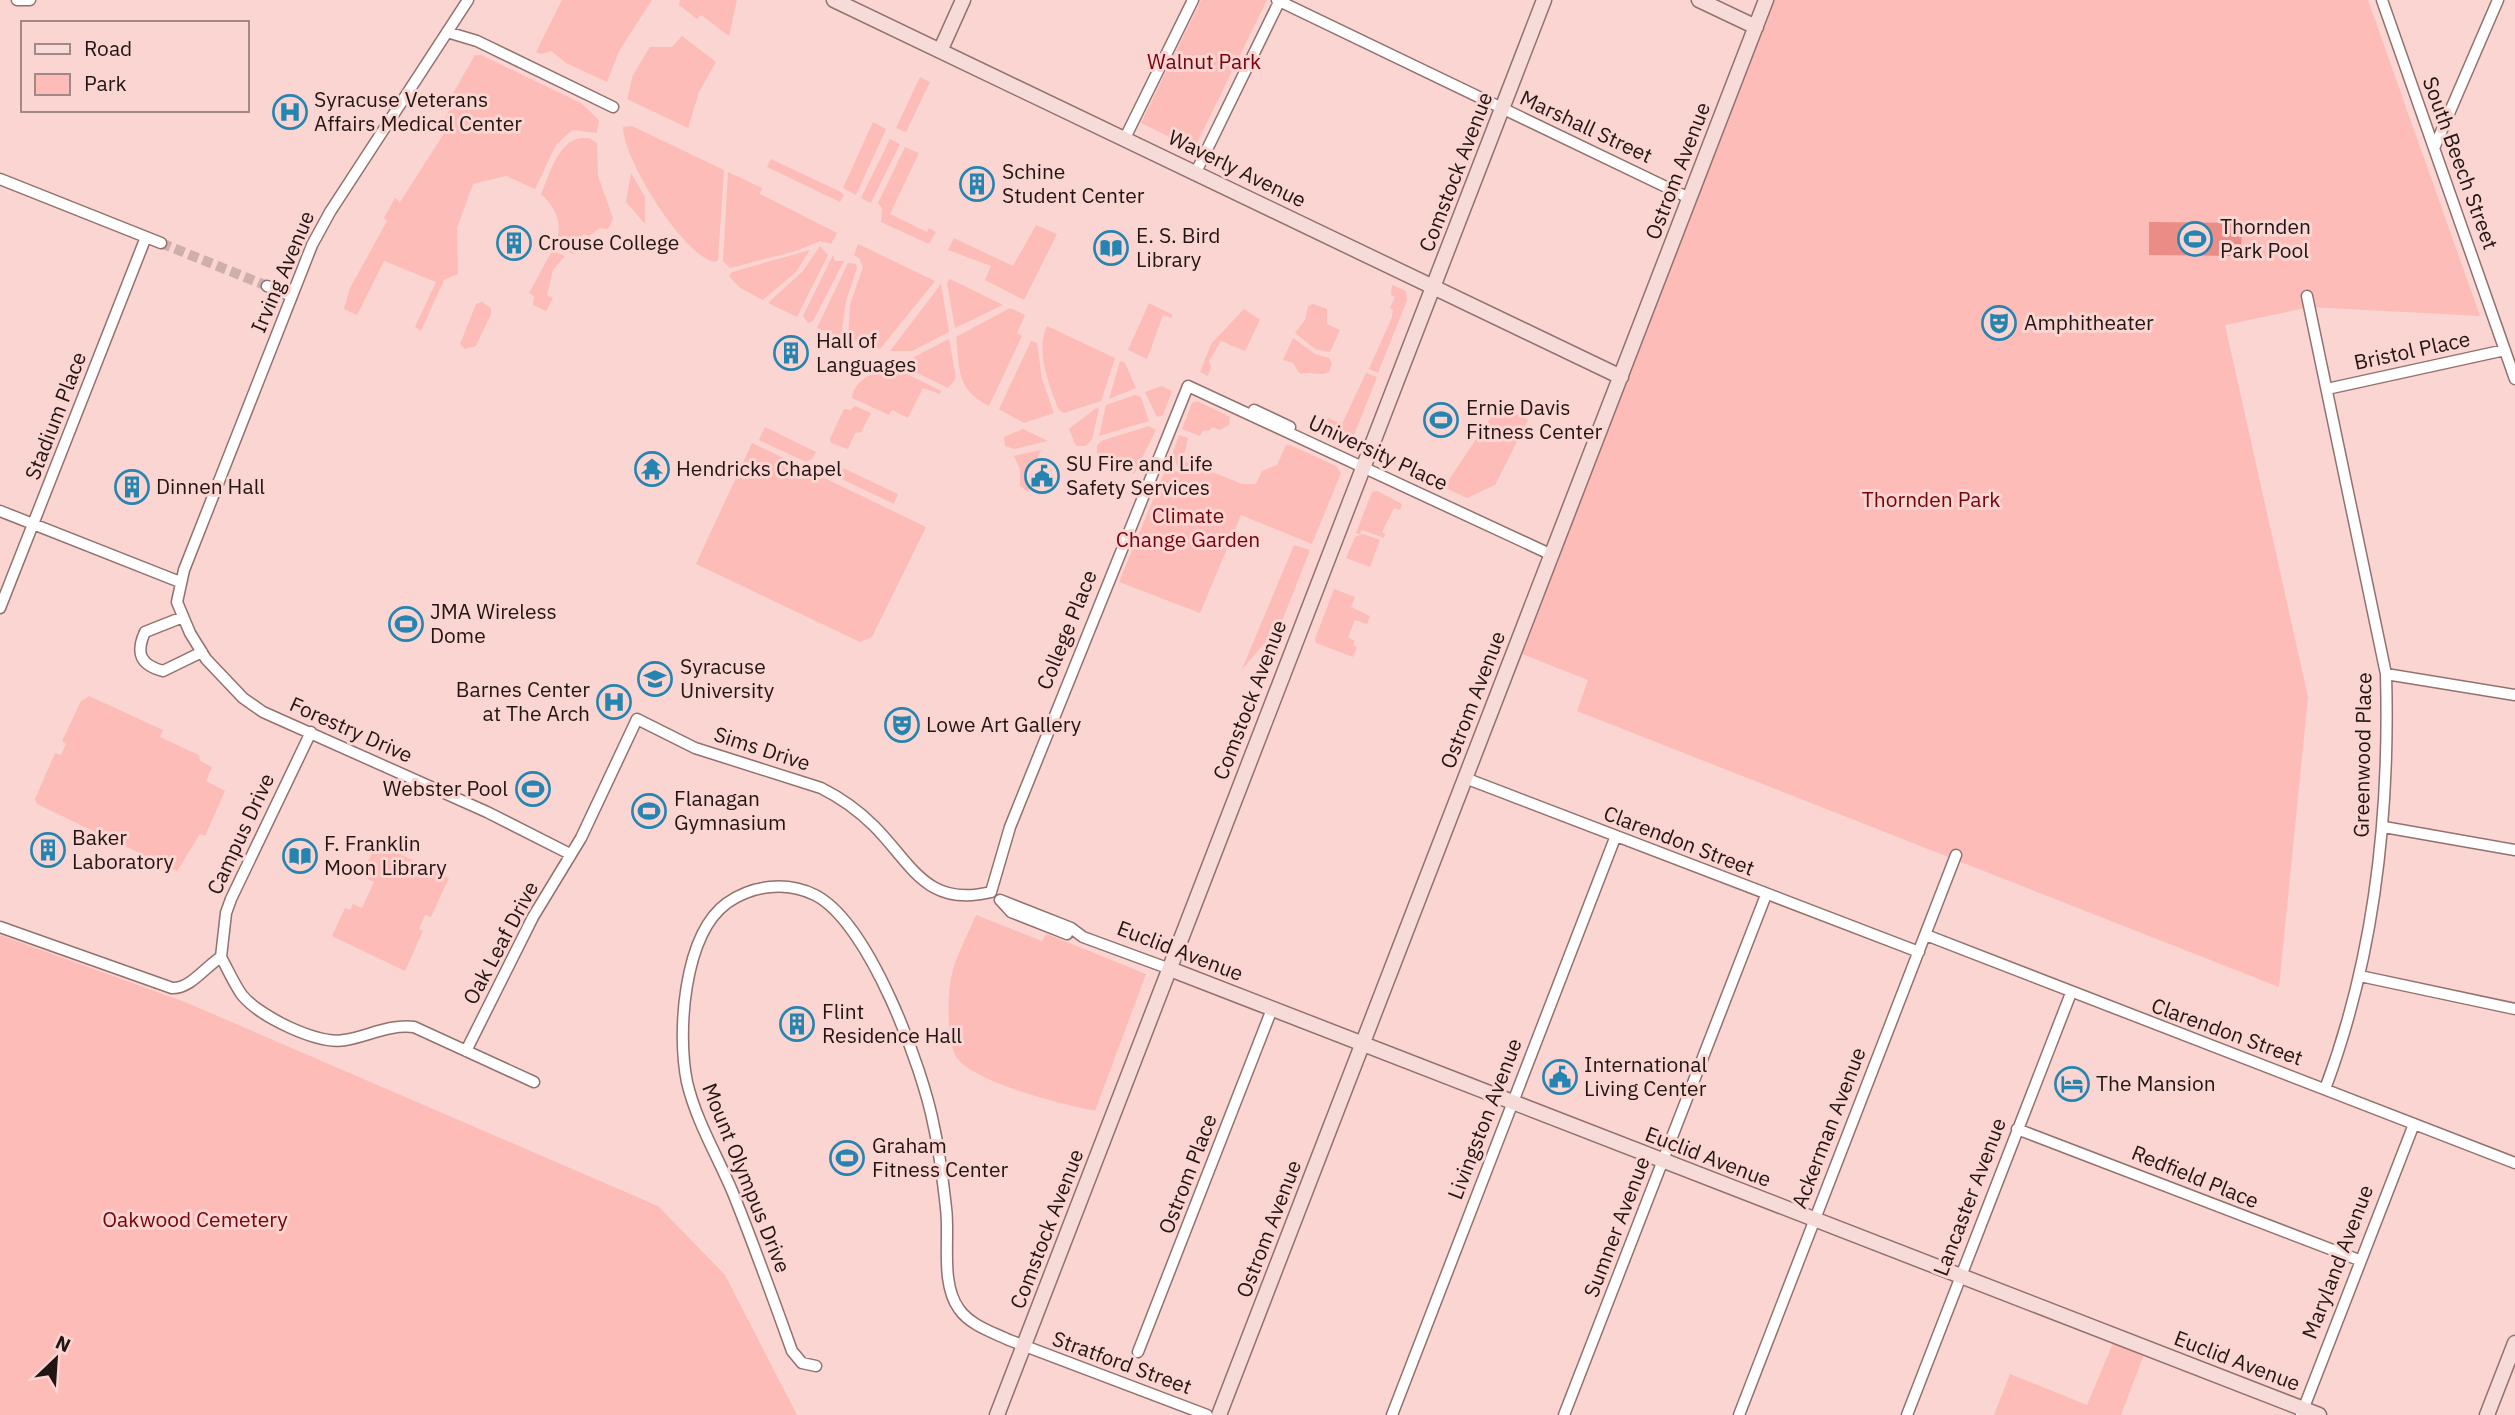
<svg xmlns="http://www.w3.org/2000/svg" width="2515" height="1415" font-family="'IBM Plex Sans',sans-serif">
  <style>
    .green { fill: #fdbcb7 }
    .water { fill: #eb8c86 }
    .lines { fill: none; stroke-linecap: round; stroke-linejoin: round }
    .street-tunnel { stroke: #cfafab; stroke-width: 10; stroke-dasharray: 10 5; stroke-linecap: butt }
    .street-casing { stroke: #92716e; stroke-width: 13 }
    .secondary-casing { stroke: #92716e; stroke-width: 17 }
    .street { stroke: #fff; stroke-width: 10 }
    .secondary { stroke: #f6dbd9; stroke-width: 14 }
    .labels { text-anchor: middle; stroke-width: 6; stroke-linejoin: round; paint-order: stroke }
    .park-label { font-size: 21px; fill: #780010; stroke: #fad5d1 }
    .poi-label { font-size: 21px; fill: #221514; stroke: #fad5d1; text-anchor: start }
    .street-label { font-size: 21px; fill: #221514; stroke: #fad5d1 }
  </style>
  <rect width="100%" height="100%" fill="#fad5d1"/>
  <!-- green -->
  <path class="green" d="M562 0H652L619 51 607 82 566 63 551 51 542 54 536 52Z
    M680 0H737L729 36 701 15 697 19 679 5Z
    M1201 0H1267L1194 149 1141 123Z
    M1773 0H2368L2480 316 2310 307 2225 325 2308 697 2279 987 1577 711 1588 680 1522 654 1521 651Z
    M682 36 716 62 699 92 688 128 627 99 633 75 650 47H672Z
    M475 55H481L581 103 599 120 597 133 572 130 556 145 535 189 506 176 473 184 457 228 458 274 444 280 421 331 415 327 436 282 384 261 357 315 344 309 350 288 387 221 384 218 395 198 400 202 450 124 444 119 450 110 451 97Z
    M920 77 930 82 906 132 896 128Z
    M873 122 886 129 856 195 843 188Z
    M632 126 724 170 718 260 715 262C684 257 623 159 623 127Z
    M581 138H589L597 143 598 176 613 218 608 229 600 228 589 236 583 234 574 254 555 245C564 226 556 207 541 194 550 174 557 142 581 138Z
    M890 139 900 144 871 203 861 198Z
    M905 147 919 153 890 214 927 232 929 228 936 232 929 244 881 222 882 208 878 203Z
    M771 159 841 192 844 195 840 202 767 167Z
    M728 172 762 188 760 194 837 233 831 244 820 241 796 251 730 268 723 261Z
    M631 173 645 197V224L626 202Z
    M1036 225 1057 234 1024 300 985 280 991 266 948 250 954 238 1013 266Z
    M858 244 935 281 880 349 848 338 850 305 863 267 859 258 854 255Z
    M820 246 828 255 797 317 768 303 803 271Z
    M810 250 796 272 763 300 740 288 729 276 732 272Z
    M552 251 565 256 553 270 547 295 553 298 546 311 533 305 534 296 529 293Z
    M833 255 835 261H844L813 321 808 323 803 316Z
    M848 263 856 264 857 268 846 301 841 337 817 328Z
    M950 279 1003 305 955 328 947 283Z
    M941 284 949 332 912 351H890Z
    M1392 285 1406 291 1407 300 1378 373 1369 369 1392 317 1393 310 1390 308 1395 297 1391 295Z
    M482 302 491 308V314L476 346 465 349 460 344 476 304Z
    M1149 303 1173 315 1171 318 1163 315 1147 359 1128 350Z
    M1313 304 1327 309V324L1340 330 1330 352 1315 349 1295 333 1305 320 1308 306Z
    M1010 308 1025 315 1017 333 1022 336 989 406C956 389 960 370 956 337Z
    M1244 309 1260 320 1245 351 1221 341 1209 361 1211 367 1208 376 1200 372 1211 344Z
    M1047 326 1115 358 1101 401 1064 413 1059 410C1049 386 1035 350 1047 326Z
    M1293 338 1315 354 1329 358 1332 363 1329 372C1319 377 1310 371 1300 374L1293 363 1283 360Z
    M949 339 956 378 948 388 903 366 904 362Z
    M1031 341 1037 343 1042 379 1054 413 1024 423 999 409Z
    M1120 361 1125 363 1136 388 1109 399Z
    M884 369 907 374 941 391 940 394 923 388 908 418 892 410 889 415 852 398C853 383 870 373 884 369Z
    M1366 373 1377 377 1352 440 1339 443 1320 434 1328 418 1342 424Z
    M1162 386 1172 391 1163 415 1157 417 1145 392Z
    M1135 395 1141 397 1149 421 1099 436 1106 405Z
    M1197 401 1230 417 1229 425 1220 430 1212 427 1209 431 1203 430 1200 436 1182 429 1192 403Z
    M1499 405 1528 420 1495 485 1467 498 1444 487Z
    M855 406 871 413 861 432 855 433 848 449 831 443 830 439 844 409 851 410Z
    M1096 408 1099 409 1092 439 1086 446H1076L1069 429Z
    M1149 426 1156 430 1134 474 1097 455V446L1101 441Z
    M765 427 816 452 812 459 806 462 759 440Z
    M1023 429 1048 441 1014 449 1005 446 1004 437Z
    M1179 435 1188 438 1183 460 1242 484H1256L1262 471 1277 465 1286 445H1290L1336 466 1341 473 1312 544 1241 515 1200 613 1119 582 1169 461 1172 471 1179 472 1173 452Z
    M752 443 926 527 872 637 860 642 696 564Z
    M1041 450 1036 462 1039 464 1028 492 1020 486V469L1014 456Z
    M843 468 898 494 894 504 842 479 840 474Z
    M1377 491 1402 504 1400 510 1394 508 1382 532 1385 534 1384 538 1362 530 1360 534 1356 533 1372 492Z
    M1363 534 1380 540 1370 567 1346 558 1355 537Z
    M1294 545 1310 550 1280 626 1242 669Z
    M1334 589 1355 597 1351 607 1370 616 1367 624 1355 620 1348 637 1355 641 1353 645 1357 647 1353 657 1316 643 1315 639Z
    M89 696 163 730 160 737 199 755 200 761 212 767 206 781 225 791 205 836 200 834 177 871 37 804 35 799 55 753 61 755 66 744 62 741 81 701Z
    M377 843 449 878 431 917 425 915 419 929 423 931 405 971 332 936 345 908 350 910 353 904 362 908 374 882 361 875Z
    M976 915 1042 941 1046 934 1057 938 1146 974 1095 1111C1065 1105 975 1083 957 1058 946 1042 947 993 952 974 956 956 968 934 976 915Z
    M0 935 185 1002 658 1206 725 1275 797 1415H0Z
    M2116 1336 2146 1349 2121 1415H1994L2010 1374 2087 1405Z"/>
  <!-- water -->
  <path class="water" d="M2149 222 2242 223 2241 256 2149 255Z"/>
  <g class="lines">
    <!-- street-tunnel -->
    <path class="street-tunnel" d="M161 243 267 286"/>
    <!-- street casing -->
    <g class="street-casing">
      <path id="street" d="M17 0H30
        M468 0 330 212 312 245 184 570 177 602 190 633 206 659 243 698 263 712 487 812 570 854
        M1277 0 1689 198
        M2382 0 2515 379
        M447 32 477 41 613 107
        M1125 138 1193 0
        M2435 146 2498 0
        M1196 172 1280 0
        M0 179 161 243
        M267 286 292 296
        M2307 296 2386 674C2390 815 2375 956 2325 1089
        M2327 389 2505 350
        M1254 410 1290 427
        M0 511 180 582
        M0 608 146 237
        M183 617 145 632C135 654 141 665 163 671L202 652
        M2386 674 2515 695
        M1465 778 1919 952
        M2384 827 2515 850
        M991 892 1010 827 1188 386 1552 555
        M1000 900 1071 928 1083 937 1170 969
        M1001 901 1011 912 1067 934
        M0 927 172 988C190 989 205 967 221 957
        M1926 935 2515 1163
        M221 957C228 970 234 984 242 995 260 1017 318 1045 345 1040 369 1036 389 1024 414 1027L534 1082
        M221 957 226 913 231 899 311 732
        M2360 976 2515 1009
        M466 1051 533 917 581 838 637 719 695 748 821 788C841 798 858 810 874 826 912 864 926 908 991 892
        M2017 1129 2359 1260
        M1138 1352 1272 1009
        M816 1366 802 1363 792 1351C773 1298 754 1245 733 1193 718 1157 696 1121 687 1082 677 1034 683 935 727 903 753 885 786 881 815 895 869 922 923 1068 934 1127 940 1154 943 1181 946 1208 950 1238 940 1283 959 1309 970 1325 992 1332 1009 1340L1207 1415
        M1392 1415 1615 838
        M1564 1415 1766 895
        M1739 1415 1956 855
        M1907 1415 2071 993
        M2301 1415 2414 1124"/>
    </g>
    <!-- secondary casing -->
    <g class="secondary-casing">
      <path id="secondary" d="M834 0 1621 377
        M1699 0 1756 27
        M941 49 963 0
        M1170 969 2319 1415
        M997 1415 1544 0
        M1219 1415 1766 0
        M2487 1415 2515 1343"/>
    </g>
    <!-- street -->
    <use href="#street" class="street"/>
    <!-- secondary -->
    <use href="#secondary" class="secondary"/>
  </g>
  <!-- icons -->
  <defs>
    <g id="hospital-ring" transform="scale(1.75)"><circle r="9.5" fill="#fad5d1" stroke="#2684b0" stroke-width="1.5"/><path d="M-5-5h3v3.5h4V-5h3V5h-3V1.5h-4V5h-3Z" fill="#2684b0"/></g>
    <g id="building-ring" transform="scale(1.75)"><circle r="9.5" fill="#fad5d1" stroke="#2684b0" stroke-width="1.5"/><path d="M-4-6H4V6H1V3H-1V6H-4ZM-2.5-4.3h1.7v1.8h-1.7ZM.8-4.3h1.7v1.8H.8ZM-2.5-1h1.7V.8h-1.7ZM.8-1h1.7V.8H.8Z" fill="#2684b0"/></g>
    <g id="stadium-ring" transform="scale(1.75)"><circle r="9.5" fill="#fad5d1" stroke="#2684b0" stroke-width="1.5"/><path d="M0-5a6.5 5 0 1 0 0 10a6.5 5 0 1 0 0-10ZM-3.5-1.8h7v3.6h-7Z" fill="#2684b0"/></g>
    <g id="library-ring" transform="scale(1.75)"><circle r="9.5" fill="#fad5d1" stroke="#2684b0" stroke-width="1.5"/><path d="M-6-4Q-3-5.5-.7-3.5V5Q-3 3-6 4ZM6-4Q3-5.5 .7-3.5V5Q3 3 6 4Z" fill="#2684b0"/></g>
    <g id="theatre-ring" transform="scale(1.75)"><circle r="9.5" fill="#fad5d1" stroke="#2684b0" stroke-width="1.5"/><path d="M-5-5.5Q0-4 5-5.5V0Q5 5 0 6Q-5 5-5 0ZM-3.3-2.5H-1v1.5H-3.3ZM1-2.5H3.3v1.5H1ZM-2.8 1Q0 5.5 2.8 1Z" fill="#2684b0"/></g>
    <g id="temple-ring" transform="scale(1.75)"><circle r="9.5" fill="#fad5d1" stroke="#2684b0" stroke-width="1.5"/><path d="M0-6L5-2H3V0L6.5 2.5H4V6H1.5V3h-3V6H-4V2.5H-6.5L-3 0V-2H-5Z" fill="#2684b0"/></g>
    <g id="civic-ring" transform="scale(1.75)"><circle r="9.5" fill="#fad5d1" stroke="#2684b0" stroke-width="1.5"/><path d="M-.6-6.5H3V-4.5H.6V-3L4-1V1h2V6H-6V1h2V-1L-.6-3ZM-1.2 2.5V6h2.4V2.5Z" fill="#2684b0"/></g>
    <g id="university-ring" transform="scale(1.75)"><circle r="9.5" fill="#fad5d1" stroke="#2684b0" stroke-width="1.5"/><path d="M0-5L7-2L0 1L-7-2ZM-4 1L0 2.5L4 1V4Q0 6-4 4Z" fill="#2684b0"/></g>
    <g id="hotel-ring" transform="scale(1.75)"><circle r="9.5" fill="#fad5d1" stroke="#2684b0" stroke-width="1.5"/><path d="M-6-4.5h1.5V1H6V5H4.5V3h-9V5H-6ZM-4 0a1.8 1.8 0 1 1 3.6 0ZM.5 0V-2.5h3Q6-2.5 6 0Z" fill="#2684b0"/></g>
  </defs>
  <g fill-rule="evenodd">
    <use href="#hospital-ring" x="290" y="112"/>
    <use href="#building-ring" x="977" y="184"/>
    <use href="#stadium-ring" x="2195" y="239"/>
    <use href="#building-ring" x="514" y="243"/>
    <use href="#library-ring" x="1111" y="248"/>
    <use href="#theatre-ring" x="1999" y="323"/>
    <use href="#building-ring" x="791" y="353"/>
    <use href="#stadium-ring" x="1441" y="420"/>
    <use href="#temple-ring" x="652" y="469"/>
    <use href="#civic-ring" x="1042" y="476"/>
    <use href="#building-ring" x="132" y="487"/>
    <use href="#stadium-ring" x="406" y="624"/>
    <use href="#university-ring" x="655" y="679"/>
    <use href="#hospital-ring" x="614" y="702"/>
    <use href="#theatre-ring" x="902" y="725"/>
    <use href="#stadium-ring" x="533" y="789"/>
    <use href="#stadium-ring" x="649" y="811"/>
    <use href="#building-ring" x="48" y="850"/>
    <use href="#library-ring" x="300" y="856"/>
    <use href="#building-ring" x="797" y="1024"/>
    <use href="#civic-ring" x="1560" y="1077"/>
    <use href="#hotel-ring" x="2072" y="1084"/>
    <use href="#stadium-ring" x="847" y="1158"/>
  </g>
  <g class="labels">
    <!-- park labels -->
    <g class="park-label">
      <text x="1204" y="69">Walnut Park</text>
      <text x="1931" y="507">Thornden Park</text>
      <text x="1188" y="523">Climate<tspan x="1188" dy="24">Change Garden</tspan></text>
      <text x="195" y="1227">Oakwood Cemetery</text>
    </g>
    <!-- poi labels -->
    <g class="poi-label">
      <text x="314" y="107">Syracuse Veterans<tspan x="314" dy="24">Affairs Medical Center</tspan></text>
      <text x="1002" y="179">Schine<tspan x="1002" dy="24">Student Center</tspan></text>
      <text x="2220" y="234">Thornden<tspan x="2220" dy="24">Park Pool</tspan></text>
      <text x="1136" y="243">E. S. Bird<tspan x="1136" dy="24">Library</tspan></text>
      <text x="538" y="250">Crouse College</text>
      <text x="2024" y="330">Amphitheater</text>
      <text x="816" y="348">Hall of<tspan x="816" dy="24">Languages</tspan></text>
      <text x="1466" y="415">Ernie Davis<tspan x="1466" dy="24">Fitness Center</tspan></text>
      <text x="1066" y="471">SU Fire and Life<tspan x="1066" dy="24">Safety Services</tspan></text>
      <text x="676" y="476">Hendricks Chapel</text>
      <text x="156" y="494">Dinnen Hall</text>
      <text x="430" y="619">JMA Wireless<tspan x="430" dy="24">Dome</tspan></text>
      <text x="680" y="674">Syracuse<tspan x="680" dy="24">University</tspan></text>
      <text x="590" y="697" text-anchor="end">Barnes Center<tspan x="590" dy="24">at The Arch</tspan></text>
      <text x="926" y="732">Lowe Art Gallery</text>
      <text x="508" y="796" text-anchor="end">Webster Pool</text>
      <text x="674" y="806">Flanagan<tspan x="674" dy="24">Gymnasium</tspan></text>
      <text x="72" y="845">Baker<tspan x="72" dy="24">Laboratory</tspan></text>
      <text x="324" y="851">F. Franklin<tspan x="324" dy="24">Moon Library</tspan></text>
      <text x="822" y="1019">Flint<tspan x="822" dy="24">Residence Hall</tspan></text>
      <text x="1584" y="1072">International<tspan x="1584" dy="24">Living Center</tspan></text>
      <text x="2096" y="1091">The Mansion</text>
      <text x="872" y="1153">Graham<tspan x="872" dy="24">Fitness Center</tspan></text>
    </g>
    <!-- street labels -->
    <g class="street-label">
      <text transform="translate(1586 127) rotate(25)" y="7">Marshall Street</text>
      <text transform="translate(2460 163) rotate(70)" y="7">South Beech Street</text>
      <text transform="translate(1237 169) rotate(26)" y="7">Waverly Avenue</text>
      <text transform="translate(1678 171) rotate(-69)" y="7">Ostrom Avenue</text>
      <text transform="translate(1456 172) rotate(-69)" y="7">Comstock Avenue</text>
      <text transform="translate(283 272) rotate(-67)" y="7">Irving Avenue</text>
      <text transform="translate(2412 351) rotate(-12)" y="7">Bristol Place</text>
      <text transform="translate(56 416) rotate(-69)" y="7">Stadium Place</text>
      <text transform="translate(1378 453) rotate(25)" y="7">University Place</text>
      <text transform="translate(1067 630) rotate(-68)" y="7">College Place</text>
      <text transform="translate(1250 700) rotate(-69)" y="7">Comstock Avenue</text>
      <text transform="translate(1473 700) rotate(-69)" y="7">Ostrom Avenue</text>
      <text transform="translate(351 730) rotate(24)" y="7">Forestry Drive</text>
      <text transform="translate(762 749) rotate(18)" y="7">Sims Drive</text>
      <text transform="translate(2363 755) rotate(-89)" y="7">Greenwood Place</text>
      <text transform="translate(241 834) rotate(-65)" y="7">Campus Drive</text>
      <text transform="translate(1679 841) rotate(21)" y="7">Clarendon Street</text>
      <text transform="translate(501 943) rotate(-62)" y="7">Oak Leaf Drive</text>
      <text transform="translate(1180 951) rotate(21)" y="7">Euclid Avenue</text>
      <text transform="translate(2227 1032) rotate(20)" y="7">Clarendon Street</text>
      <text transform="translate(1485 1119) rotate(-69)" y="7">Livingston Avenue</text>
      <text transform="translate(1829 1128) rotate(-69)" y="7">Ackerman Avenue</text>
      <text transform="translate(1708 1157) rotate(21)" y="7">Euclid Avenue</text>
      <text transform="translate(1188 1174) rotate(-69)" y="7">Ostrom Place</text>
      <text transform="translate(2195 1177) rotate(22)" y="7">Redfield Place</text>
      <text transform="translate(746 1178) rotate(68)" y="7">Mount Olympus Drive</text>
      <text transform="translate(1970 1197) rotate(-69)" y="7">Lancaster Avenue</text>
      <text transform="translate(1617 1227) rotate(-69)" y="7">Sumner Avenue</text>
      <text transform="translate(1047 1229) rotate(-69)" y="7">Comstock Avenue</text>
      <text transform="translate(1269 1229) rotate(-69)" y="7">Ostrom Avenue</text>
      <text transform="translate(2338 1262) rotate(-69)" y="7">Maryland Avenue</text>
      <text transform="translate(2237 1361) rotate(21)" y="7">Euclid Avenue</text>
      <text transform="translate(1122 1363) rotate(20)" y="7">Stratford Street</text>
    </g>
  </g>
  <!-- legend -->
  <rect x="21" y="21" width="228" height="91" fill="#fad5d1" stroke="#a48885" stroke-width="2"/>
  <rect x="35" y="44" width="35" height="10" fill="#f6dbd9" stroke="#a48885" stroke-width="2"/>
  <text x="84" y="56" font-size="21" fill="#221514">Road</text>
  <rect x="35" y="74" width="35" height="21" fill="#fdbcb7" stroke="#a48885" stroke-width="2"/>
  <text x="84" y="91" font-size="21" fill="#221514">Park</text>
  <!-- north arrow -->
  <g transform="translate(56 1359) rotate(25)" stroke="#fad5d1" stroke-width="5" paint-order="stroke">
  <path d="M0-5L12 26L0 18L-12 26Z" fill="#221514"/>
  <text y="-10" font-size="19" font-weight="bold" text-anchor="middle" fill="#221514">N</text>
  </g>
</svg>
